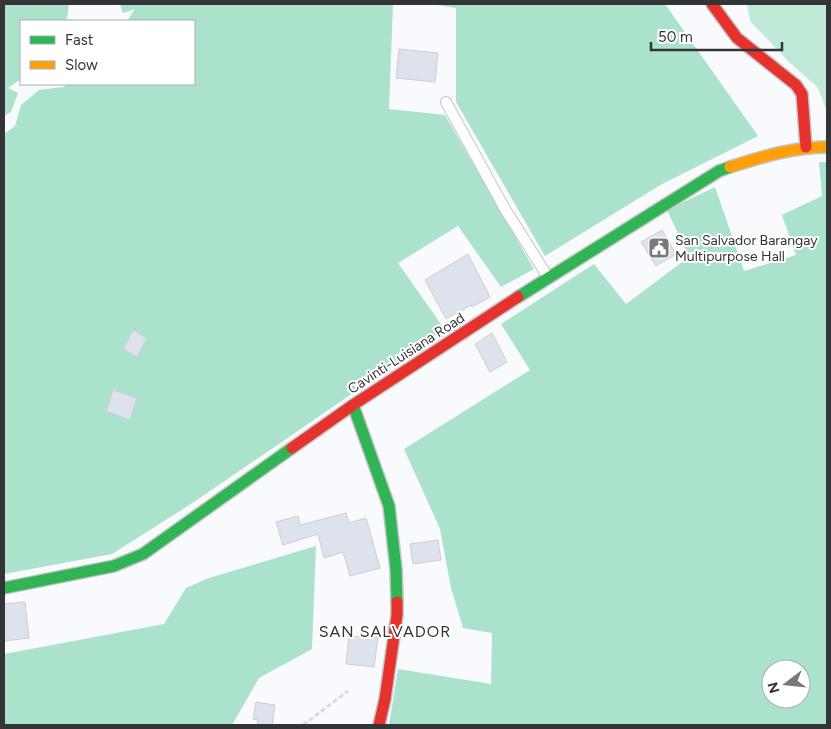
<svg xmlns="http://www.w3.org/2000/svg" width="831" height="729" font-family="Figtree,sans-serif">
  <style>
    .green { fill: #c0ead8 }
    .forest { fill: #abe2cb; fill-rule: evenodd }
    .building { fill: #dde2ec; stroke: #cdced0 }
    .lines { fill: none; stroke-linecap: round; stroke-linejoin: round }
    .lane-casing { stroke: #c4c5c7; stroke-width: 12 }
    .fast-casing { stroke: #c4c5c7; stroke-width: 14 }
    .slow-casing { stroke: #c4c5c7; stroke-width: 14 }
    .jam-casing { stroke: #c4c5c7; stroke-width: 14 }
    .path { stroke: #d9dadb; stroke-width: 3; stroke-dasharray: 5 2.5; stroke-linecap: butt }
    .lane { stroke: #fefeff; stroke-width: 10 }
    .fast { stroke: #30b455; stroke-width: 11 }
    .slow { stroke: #ff9f0a; stroke-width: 11 }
    .jam { stroke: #e5322d; stroke-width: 11 }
    .labels { text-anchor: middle; stroke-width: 4; stroke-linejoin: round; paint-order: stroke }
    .poi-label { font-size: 14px; fill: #333437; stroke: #fff; text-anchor: start }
    .street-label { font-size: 14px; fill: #333437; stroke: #fff }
    .quarter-label { font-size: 16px; letter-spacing: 1px; fill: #333437; stroke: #fff }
  </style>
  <rect width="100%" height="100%" fill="#f8fafd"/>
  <!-- green -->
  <path class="green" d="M747 4H827V112L818 88 789 62 750 21Z"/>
  <!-- forest -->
  <path class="forest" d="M4 4H69L67 19 77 20 21 21V79L8 88 18 93 11 112 4 116Z
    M120 4H393L389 109 445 115 534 269 501 287 458 226 398 263 445 330 194 502 112 554 4 574V134L15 126 21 105 39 90 63 87 68 84H194V21H127L135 9 123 13Z
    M431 4H665L758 136 662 184 545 256 456 102V8Z
    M819 162H827V725H389L398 669 491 684 492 633 463 628 451 588 440 529 404 449 530 370 501 324 594 264 626 304 689 257 667 210 715 187 744 271 796 255 782 215 822 196ZM771 669H801V699H771Z
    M316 546 312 649 259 678 232 725H4V654L164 624 186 588 209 578Z"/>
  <!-- building -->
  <path class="building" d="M399 49 438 53 435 82 396 78Z
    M662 230 676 254 656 266 641 242Z
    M468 254 490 297 472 307 471 305 446 319 425 280Z
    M133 330 147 338 137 357 123 349Z
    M492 333 507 362 490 372 475 344Z
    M113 390 137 398 130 420 106 411Z
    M346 513 349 523 366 518 380 568 350 576 343 552 324 558 318 534 283 545 276 522 298 516 300 525Z
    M438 540 441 560 413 564 410 544Z
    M25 602 29 638 4 641V604Z
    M349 636 378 637 374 667 346 664Z
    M256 702 275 705 272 725H257L258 720 253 719Z"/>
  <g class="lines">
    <!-- lane casing -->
    <g class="lane-casing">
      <path id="lane" d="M446 102 505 209 548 277"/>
    </g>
    <!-- fast casing -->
    <g class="fast-casing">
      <path id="fast" d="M518 297 719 171 730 167
        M353 405 389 506 396 569 397 602
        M4 588 114 566 143 554 292 448"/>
    </g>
    <!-- slow casing -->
    <g class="slow-casing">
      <path id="slow" d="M730 167C762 157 793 147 827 147"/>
    </g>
    <!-- jam casing -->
    <g class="jam-casing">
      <path id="jam" d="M712 4 737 38 796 85 802 94 806 147
        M292 448 353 405 518 297
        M379 725 385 699 397 615V602"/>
    </g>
    <!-- path -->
    <path class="path" d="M303 725 348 691"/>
    <!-- lane -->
    <use href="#lane" class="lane"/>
    <!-- fast -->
    <use href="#fast" class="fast"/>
    <!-- slow -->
    <use href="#slow" class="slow"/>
    <!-- jam -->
    <use href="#jam" class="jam"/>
  </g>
  <!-- icons -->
  <defs>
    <g id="civic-square" transform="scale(1.125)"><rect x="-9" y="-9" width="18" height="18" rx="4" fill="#78797c" stroke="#fff"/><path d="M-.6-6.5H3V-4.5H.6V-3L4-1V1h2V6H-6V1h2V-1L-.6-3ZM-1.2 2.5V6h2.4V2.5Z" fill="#fff"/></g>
  </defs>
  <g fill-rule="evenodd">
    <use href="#civic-square" x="659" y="248"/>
  </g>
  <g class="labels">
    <!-- poi labels -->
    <g class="poi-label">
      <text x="675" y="245">San Salvador Barangay<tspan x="675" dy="16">Multipurpose Hall</tspan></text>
    </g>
    <!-- street labels -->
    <g class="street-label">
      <text transform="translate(406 353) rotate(-33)" y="5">Cavinti-Luisiana Road</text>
    </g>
    <!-- quarter labels -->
    <g class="quarter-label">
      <text x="385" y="637">SAN SALVADOR</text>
    </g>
  </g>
  <!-- border -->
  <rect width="831" height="729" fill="none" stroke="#333437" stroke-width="10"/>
  <!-- legend -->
  <rect x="20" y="20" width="175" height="65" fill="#ffffff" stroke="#adaeaf"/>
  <rect x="30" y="36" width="25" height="8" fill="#30b455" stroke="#adaeaf"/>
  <text x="65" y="45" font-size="15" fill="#333437">Fast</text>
  <rect x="30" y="61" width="25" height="8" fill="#ff9f0a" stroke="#adaeaf"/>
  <text x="65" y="70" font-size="15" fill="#333437">Slow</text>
  <!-- north arrow -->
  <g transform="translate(786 684) rotate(254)"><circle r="24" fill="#ffffff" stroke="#adaeaf"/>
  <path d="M0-4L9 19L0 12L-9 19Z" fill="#78797c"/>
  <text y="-8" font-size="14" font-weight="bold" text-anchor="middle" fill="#333437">N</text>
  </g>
  <!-- scale -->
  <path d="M651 42v8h131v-8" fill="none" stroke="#333437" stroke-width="2.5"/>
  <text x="658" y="42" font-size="15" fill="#333437" stroke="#ffffff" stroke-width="4" paint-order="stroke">50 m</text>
</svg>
